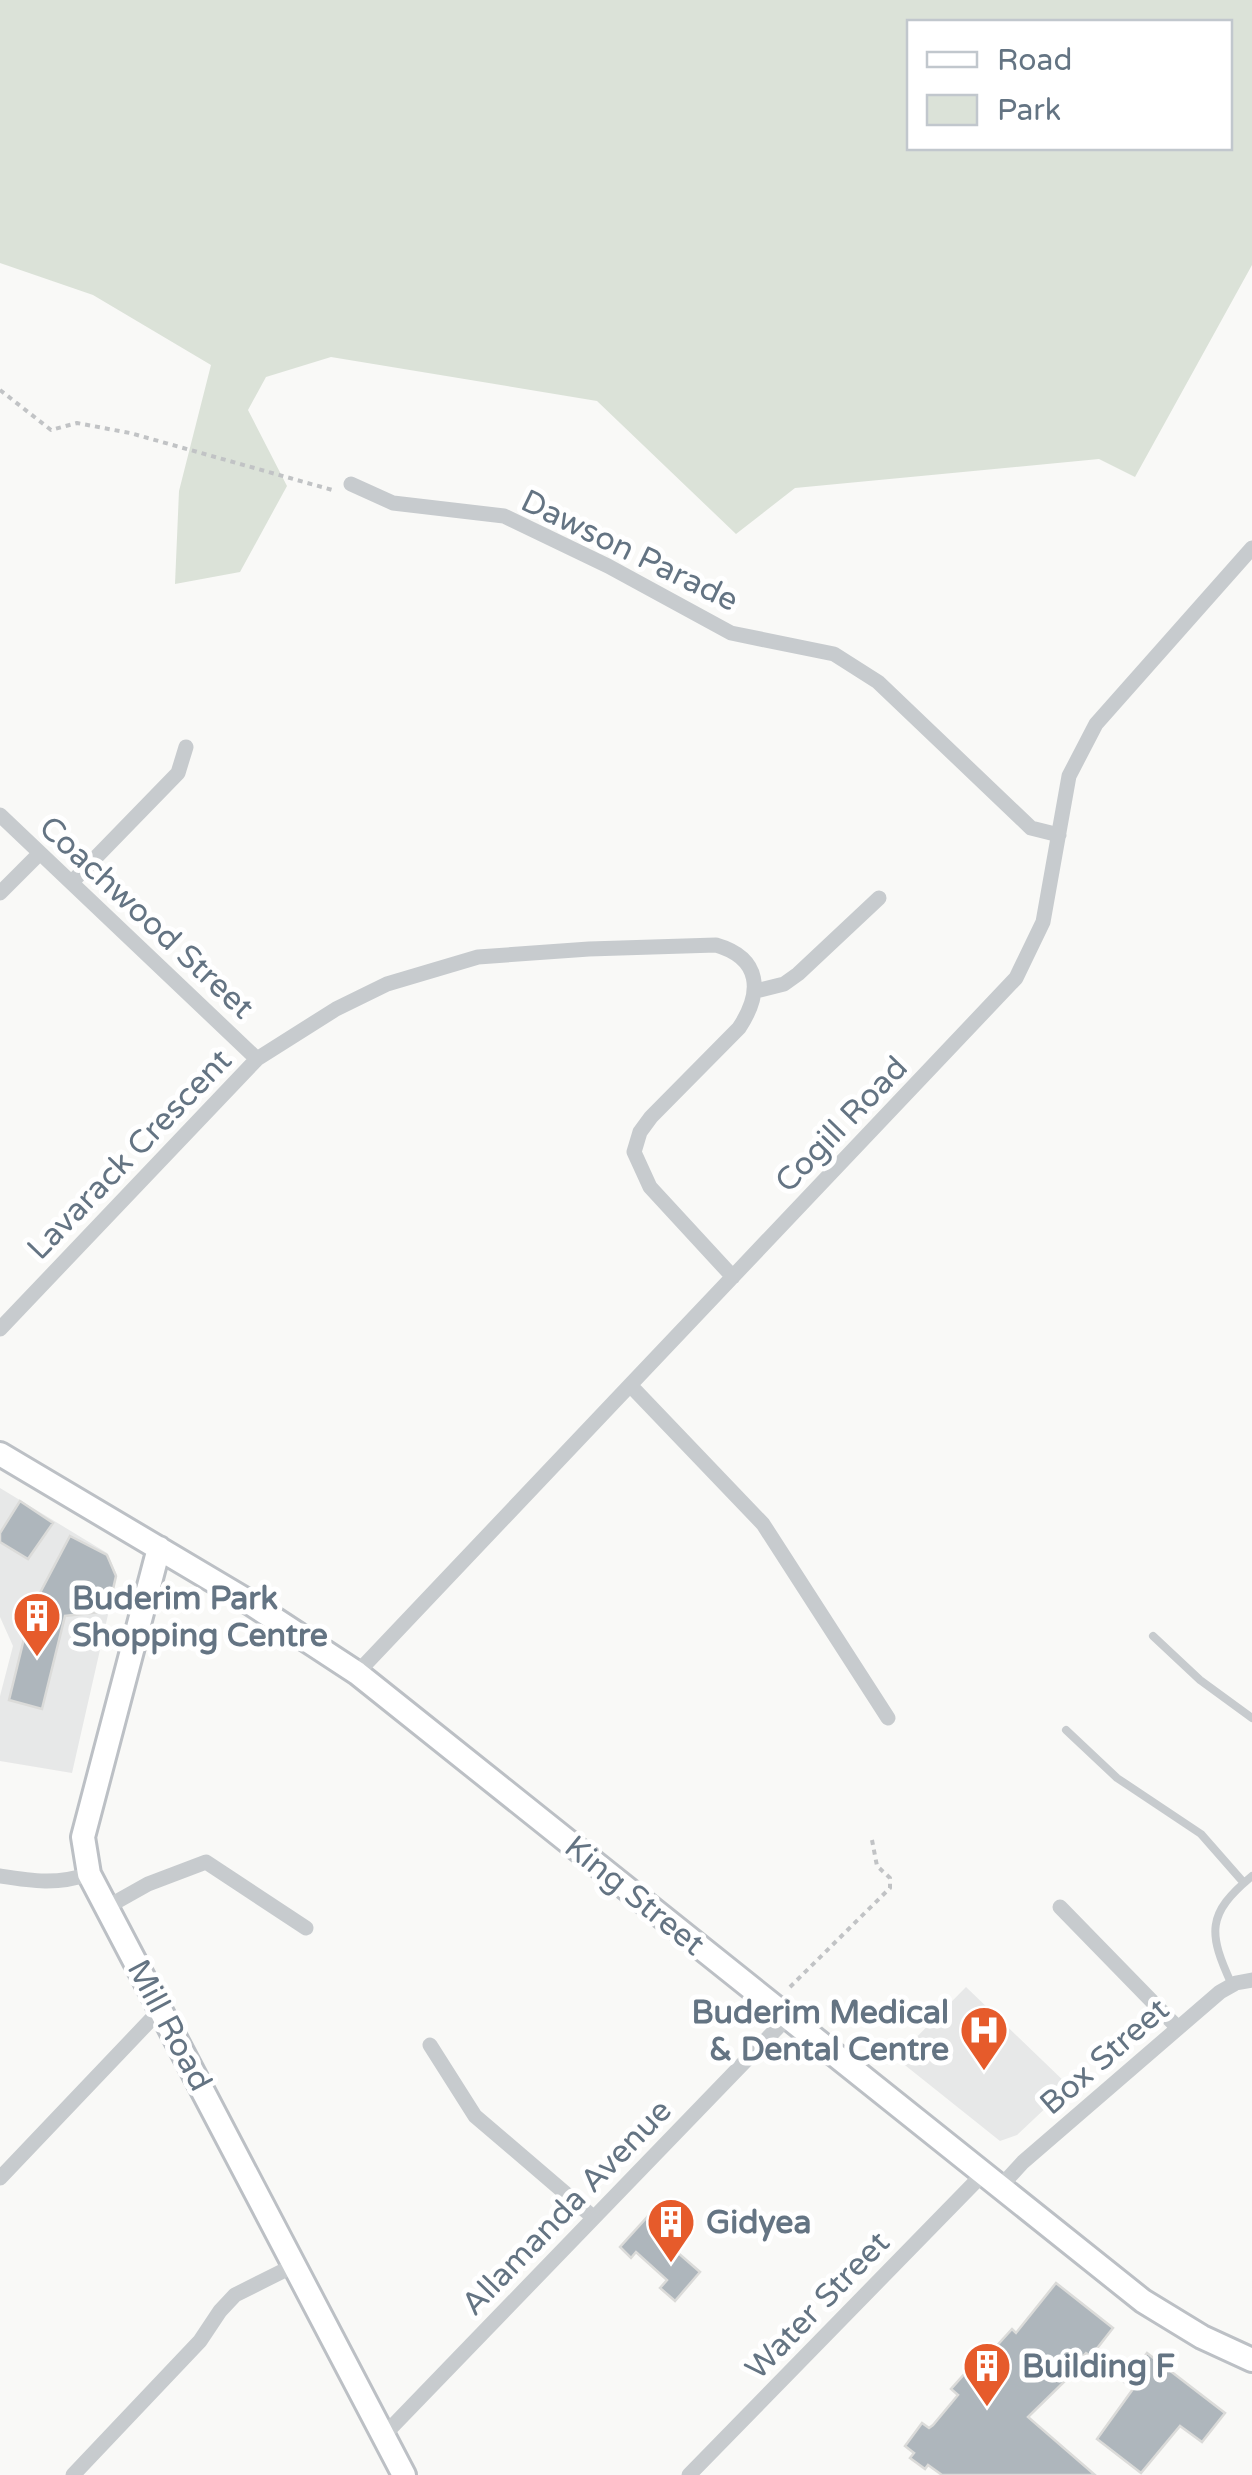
<svg xmlns="http://www.w3.org/2000/svg" width="1252" height="2475" font-family="'Varela Round',sans-serif">
  <style>
    .built { fill: #e7e8e8 }
    .green { fill: #dbe2d8; fill-rule: evenodd }
    .building { fill: #aeb6bc; stroke: #dbdbd9; stroke-width: 2.5 }
    .lines { fill: none; stroke-linecap: round; stroke-linejoin: round }
    .secondary-casing { stroke: #bcc0c5; stroke-width: 28 }
    .path { stroke: #c1c3c5; stroke-width: 4; stroke-dasharray: 5 5; stroke-linecap: butt }
    .lane { stroke: #c7cbce; stroke-width: 8 }
    .street { stroke: #c7cbce; stroke-width: 15 }
    .secondary { stroke: #fff; stroke-width: 22 }
    .labels { text-anchor: middle; stroke-width: 10; stroke-linejoin: round; paint-order: stroke }
    .street-label { font-size: 32px; fill: #647483; stroke: #fff }
    .poi-label { font-size: 32px; font-weight: bold; fill: #647483; stroke: #fff; text-anchor: start }
  </style>
  <rect width="100%" height="100%" fill="#f9f9f7"/>
  <!-- built -->
  <path class="built" d="M0 1488 107 1553 117 1575 72 1773 0 1761V1696L13 1646 0 1617Z
    M966 1987 1069 2086 1017 2135 1000 2141 896 2058Z"/>
  <!-- green -->
  <path class="green" d="M0 0H1252V265L1135 477 1099 459 795 488 736 534 597 401 331 357 266 377 248 410 287 486 240 572 175 584 179 491 211 365 93 295 0 263ZM1230 22V148H910V22Z"/>
  <!-- building -->
  <path class="building" d="M20 1501 53 1523 28 1559 0 1542V1533Z
    M70 1536 107 1555 116 1576 108 1611 65 1616 42 1709 9 1700 31 1610Z
    M649 2215 664 2227 660 2231 680 2249 677 2252 700 2272 675 2301 660 2288 667 2280 636 2252 631 2258 620 2247Z
    M1056 2283 1113 2328 1091 2356 1086 2353 1063 2378 1066 2380 1028 2417 1095 2475H942L928 2465 925 2469 910 2458 914 2453 905 2446 922 2423 929 2428 933 2425 958 2395 951 2389 968 2370 972 2373 1012 2329 1016 2333Z
    M1147 2353 1225 2413 1202 2442 1180 2426 1141 2473 1097 2439 1133 2389 1124 2382Z"/>
  <g class="lines">
    <!-- secondary casing -->
    <g class="secondary-casing">
      <path id="secondary" d="M0 1454 244 1599 357 1673 1143 2301 1202 2337 1252 2360
        M159 1548 83 1837 89 1874 404 2475"/>
    </g>
    <!-- path -->
    <path class="path" d="M0 390 51 430 77 423 130 433 336 491
      M790 1987 890 1888V1878L877 1866 872 1840"/>
    <!-- lane -->
    <path class="lane" d="M1153 1636 1200 1680 1252 1718
      M1066 1730 1117 1778 1201 1834 1244 1883
      M1232 1985C1208 1933 1206 1914 1252 1876"/>
    <!-- street -->
    <path class="street" d="M351 484 393 503 504 516 608 566 731 633 834 654 878 682 1031 828 1059 835
      M0 815 257 1059
      M72 882 178 773 186 747
      M0 893 39 854
      M756 991 784 984 798 974 879 898
      M0 1329 257 1059 336 1009 387 984 478 957 589 949 716 945C761 958 763 992 739 1028L651 1117 640 1132 634 1152 650 1187 733 1277
      M630 1385 763 1524 888 1718
      M357 1673 1016 978 1043 922 1069 776 1096 724 1252 548
      M0 1876C32 1881 57 1885 89 1874
      M107 1907 148 1884 206 1862 306 1928
      M1060 1907 1178 2028
      M430 2045 475 2116 593 2217
      M0 2178 161 2009
      M1000 2187 1023 2162 1220 1992 1236 1983 1252 1980
      M384 2435 788 2017
      M73 2475 200 2341 220 2311 235 2295 295 2265
      M689 2475 984 2173"/>
    <!-- secondary -->
    <use href="#secondary" class="secondary"/>
  </g>
  <!-- icons -->
  <defs>
    <g id="building-pin" transform="scale(2.5)"><path d="M0 17L-7.5 6A9.5 9.5 0 1 1 7.5 6Z" fill="#e65b2b" stroke="#fff"/><path d="M-4-6H4V6H1V3H-1V6H-4ZM-2.5-4.3h1.7v1.8h-1.7ZM.8-4.3h1.7v1.8H.8ZM-2.5-1h1.7V.8h-1.7ZM.8-1h1.7V.8H.8Z" fill="#fff"/></g>
    <g id="hospital-pin" transform="scale(2.5)"><path d="M0 17L-7.5 6A9.5 9.5 0 1 1 7.5 6Z" fill="#e65b2b" stroke="#fff"/><path d="M-5-5h3v3.5h4V-5h3V5h-3V1.5h-4V5h-3Z" fill="#fff"/></g>
  </defs>
  <g fill-rule="evenodd">
    <use href="#building-pin" x="37" y="1616"/>
    <use href="#hospital-pin" x="984" y="2030"/>
    <use href="#building-pin" x="671" y="2222"/>
    <use href="#building-pin" x="987" y="2366"/>
  </g>
  <g class="labels">
    <!-- street labels -->
    <g class="street-label">
      <text transform="translate(630 550) rotate(26)" y="11">Dawson Parade</text>
      <text transform="translate(147 917) rotate(43)" y="11">Coachwood Street</text>
      <text transform="translate(841 1124) rotate(-46)" y="11">Cogill Road</text>
      <text transform="translate(129 1154) rotate(-46)" y="11">Lavarack Crescent</text>
      <text transform="translate(635 1895) rotate(39)" y="11">King Street</text>
      <text transform="translate(170 2025) rotate(62)" y="11">Mill Road</text>
      <text transform="translate(1104 2056) rotate(-41)" y="11">Box Street</text>
      <text transform="translate(566 2207) rotate(-46)" y="11">Allamanda Avenue</text>
      <text transform="translate(817 2305) rotate(-46)" y="11">Water Street</text>
    </g>
    <!-- poi labels -->
    <g class="poi-label">
      <text x="72" y="1609">Buderim Park<tspan x="72" dy="37">Shopping Centre</tspan></text>
      <text x="949" y="2023" text-anchor="end">Buderim Medical<tspan x="949" dy="37">&amp; Dental Centre</tspan></text>
      <text x="706" y="2233">Gidyea</text>
      <text x="1022" y="2377">Building F</text>
    </g>
  </g>
  <!-- legend -->
  <rect x="907" y="20" width="325" height="130" fill="#ffffff" stroke="#c1c7cd" stroke-width="2.5"/>
  <rect x="927" y="52" width="50" height="15" fill="#ffffff" stroke="#c1c7cd" stroke-width="2.5"/>
  <text x="997" y="70" font-size="30" fill="#647483">Road</text>
  <rect x="927" y="95" width="50" height="30" fill="#dbe2d8" stroke="#c1c7cd" stroke-width="2.5"/>
  <text x="997" y="120" font-size="30" fill="#647483">Park</text>
</svg>
